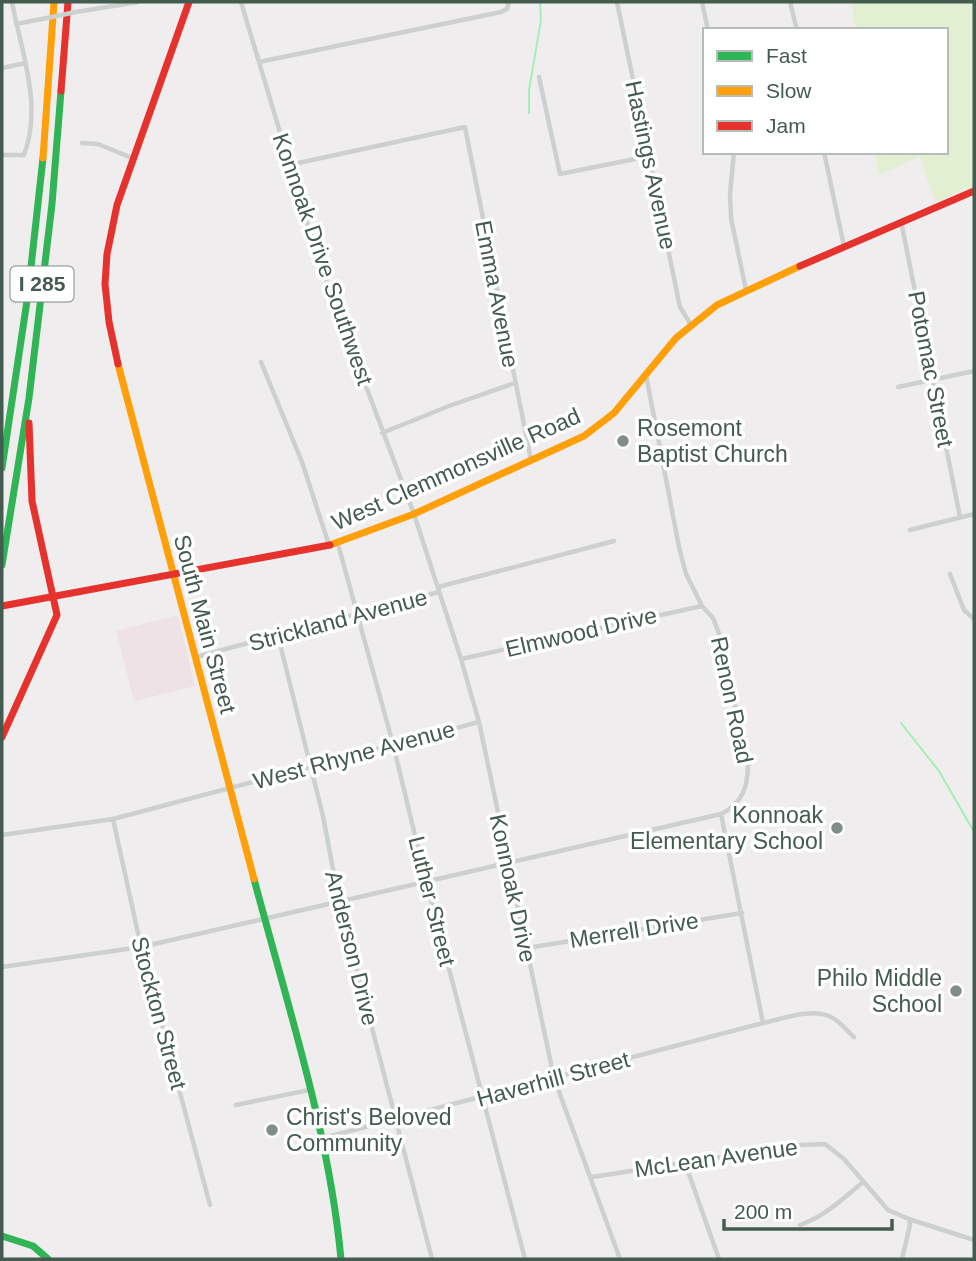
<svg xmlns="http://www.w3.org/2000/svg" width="976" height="1261" font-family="Helvetica,sans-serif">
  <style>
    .commercial { fill: #efe2e6 }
    .green { fill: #e2efd0 }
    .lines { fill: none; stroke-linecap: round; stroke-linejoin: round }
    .stream { stroke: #a3efb5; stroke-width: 2 }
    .street { stroke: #ccd1cf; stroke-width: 4.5 }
    .fast { stroke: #30b455; stroke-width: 7 }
    .slow { stroke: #ff9f0a; stroke-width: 7 }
    .jam { stroke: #e5322d; stroke-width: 7 }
    .street-bridge { stroke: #ccd1cf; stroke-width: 4.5 }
    .poi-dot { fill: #808e87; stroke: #fff; stroke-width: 2.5 }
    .labels { text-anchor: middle; stroke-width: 7; stroke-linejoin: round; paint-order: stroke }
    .shield { fill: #fff; stroke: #7c8c84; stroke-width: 2 }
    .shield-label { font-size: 21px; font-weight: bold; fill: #445b50 }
    .street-label { font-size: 23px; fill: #445b50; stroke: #fff }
    .poi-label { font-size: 23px; fill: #445b50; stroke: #fff; text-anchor: start }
  </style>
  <rect width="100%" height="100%" fill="#efedee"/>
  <!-- commercial -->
  <path class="commercial" d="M178 615 195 686 134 701 116 631Z"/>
  <!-- green -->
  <path class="green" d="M851 2H974V185L935 202 920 156 879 175 875 152H946V30H856Z"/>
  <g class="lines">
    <!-- stream -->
    <path class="stream" d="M529 113V90L541 20 540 2
      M901 723 939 771 974 832"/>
    <!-- street -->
    <path class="street" d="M241 2 317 256 414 514 461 659 479 722 554 1078 620 1259
      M617 2 680 307 691 325
      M702 2 708 30
      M790 2 797 30
      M76 12 138 2
      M16 24 42 19
      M259 62 501 12 507 9 509 2
      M2 68 26 63
      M539 77 560 174 650 156
      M82 143 98 144 132 158
      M734 152 730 194 731 218 746 290
      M824 152 844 246
      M2 155H24C43 105 21 51 12 2
      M289 165 465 127 531 460
      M901 221 960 517
      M261 362 302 462 329 545
      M898 387 974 371
      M382 433 449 406 515 383
      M910 530 974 514
      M338 544 393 744 426 881 525 1259
      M950 574 964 610 974 619
      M438 587 614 541
      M278 636 323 816 339 901 432 1259
      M196 657 439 592
      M461 659 702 606
      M721 814 763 1023
      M113 819 141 947 210 1205
      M2 835 113 819 479 722
      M527 948 742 913
      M2 967 141 947 721 814C743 803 748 786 748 764L720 636 713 618 702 606 686 574 679 547 646 375
      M236 1105 309 1090
      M323 1138 763 1023C782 1019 811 1008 829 1016 839 1020 846 1030 854 1037
      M685 1163 719 1259
      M592 1177 800 1145 825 1144 844 1159 888 1210 909 1219 974 1240
      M800 1225C825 1216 843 1199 863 1182
      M902 1259 910 1225 909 1219"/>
    <!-- fast -->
    <path class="fast" d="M2 468 28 294 43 158
      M2 565 29 398 52 204 61 91
      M254 879C287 1004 329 1131 341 1259
      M2 1236 33 1246 48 1259"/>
    <!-- slow -->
    <path class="slow" d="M43 158 54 2
      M118 364 254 879
      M330 545 414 514 584 436 614 413 676 338 717 305 800 266"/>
    <!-- jam -->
    <path class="jam" d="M61 91 68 2
      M800 266 974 191
      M118 364 109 322 105 284 107 254 117 205 189 2
      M2 606 330 545
      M2 737 57 615 32 501 29 423"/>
    <!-- street-bridge -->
    <path class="street-bridge" d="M42 19 76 12"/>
  </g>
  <!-- markers -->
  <g class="poi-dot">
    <circle cx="623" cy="441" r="7"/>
    <circle cx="837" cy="828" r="7"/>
    <circle cx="956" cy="991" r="7"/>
    <circle cx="272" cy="1130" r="7"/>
  </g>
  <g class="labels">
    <!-- shield labels -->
    <rect class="shield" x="10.5" y="266.5" width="63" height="35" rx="5"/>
    <g class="shield-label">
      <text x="42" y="291">I 285</text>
    </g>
    <!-- street labels -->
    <g class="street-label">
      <text transform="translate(651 165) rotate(78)" y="8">Hastings Avenue</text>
      <text transform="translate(323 259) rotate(71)" y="8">Konnoak Drive Southwest</text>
      <text transform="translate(497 294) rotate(79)" y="8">Emma Avenue</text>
      <text transform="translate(931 369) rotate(79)" y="8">Potomac Street</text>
      <text transform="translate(456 469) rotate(-24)" y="8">West Clemmonsville Road</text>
      <text transform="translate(338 620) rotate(-15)" y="8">Strickland Avenue</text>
      <text transform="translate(205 624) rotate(75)" y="8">South Main Street</text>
      <text transform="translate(581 632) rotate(-13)" y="8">Elmwood Drive</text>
      <text transform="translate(732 700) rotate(78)" y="8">Renon Road</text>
      <text transform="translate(354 755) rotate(-15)" y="8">West Rhyne Avenue</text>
      <text transform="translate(513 888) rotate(78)" y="8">Konnoak Drive</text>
      <text transform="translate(432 901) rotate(76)" y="8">Luther Street</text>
      <text transform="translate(634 930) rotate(-9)" y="8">Merrell Drive</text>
      <text transform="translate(352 948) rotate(76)" y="8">Anderson Drive</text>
      <text transform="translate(159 1013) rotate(75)" y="8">Stockton Street</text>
      <text transform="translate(553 1079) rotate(-15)" y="8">Haverhill Street</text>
      <text transform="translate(716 1158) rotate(-8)" y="8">McLean Avenue</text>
    </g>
    <!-- poi labels -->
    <g class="poi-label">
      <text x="637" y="436">Rosemont<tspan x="637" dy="26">Baptist Church</tspan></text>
      <text x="823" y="823" text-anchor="end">Konnoak<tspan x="823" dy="26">Elementary School</tspan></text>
      <text x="942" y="986" text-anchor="end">Philo Middle<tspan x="942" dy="26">School</tspan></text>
      <text x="286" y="1125">Christ's Beloved<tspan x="286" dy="26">Community</tspan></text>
    </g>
  </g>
  <!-- border -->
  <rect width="976" height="1261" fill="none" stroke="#445b50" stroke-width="7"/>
  <!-- legend -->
  <rect x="703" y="28" width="245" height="126" fill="#ffffff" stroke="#b4bdb9" stroke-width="2"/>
  <rect x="717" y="51" width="35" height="10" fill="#30b455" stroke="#b4bdb9" stroke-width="2"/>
  <text x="766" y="63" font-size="21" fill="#445b50">Fast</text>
  <rect x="717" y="86" width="35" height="10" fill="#ff9f0a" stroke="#b4bdb9" stroke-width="2"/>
  <text x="766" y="98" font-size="21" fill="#445b50">Slow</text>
  <rect x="717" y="121" width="35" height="10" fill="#e5322d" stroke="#b4bdb9" stroke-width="2"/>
  <text x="766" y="133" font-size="21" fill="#445b50">Jam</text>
  <!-- scale -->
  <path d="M724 1219v10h168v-10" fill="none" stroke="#445b50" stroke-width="3.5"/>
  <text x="734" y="1219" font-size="21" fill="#445b50" stroke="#ffffff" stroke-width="5" paint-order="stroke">200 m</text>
</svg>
